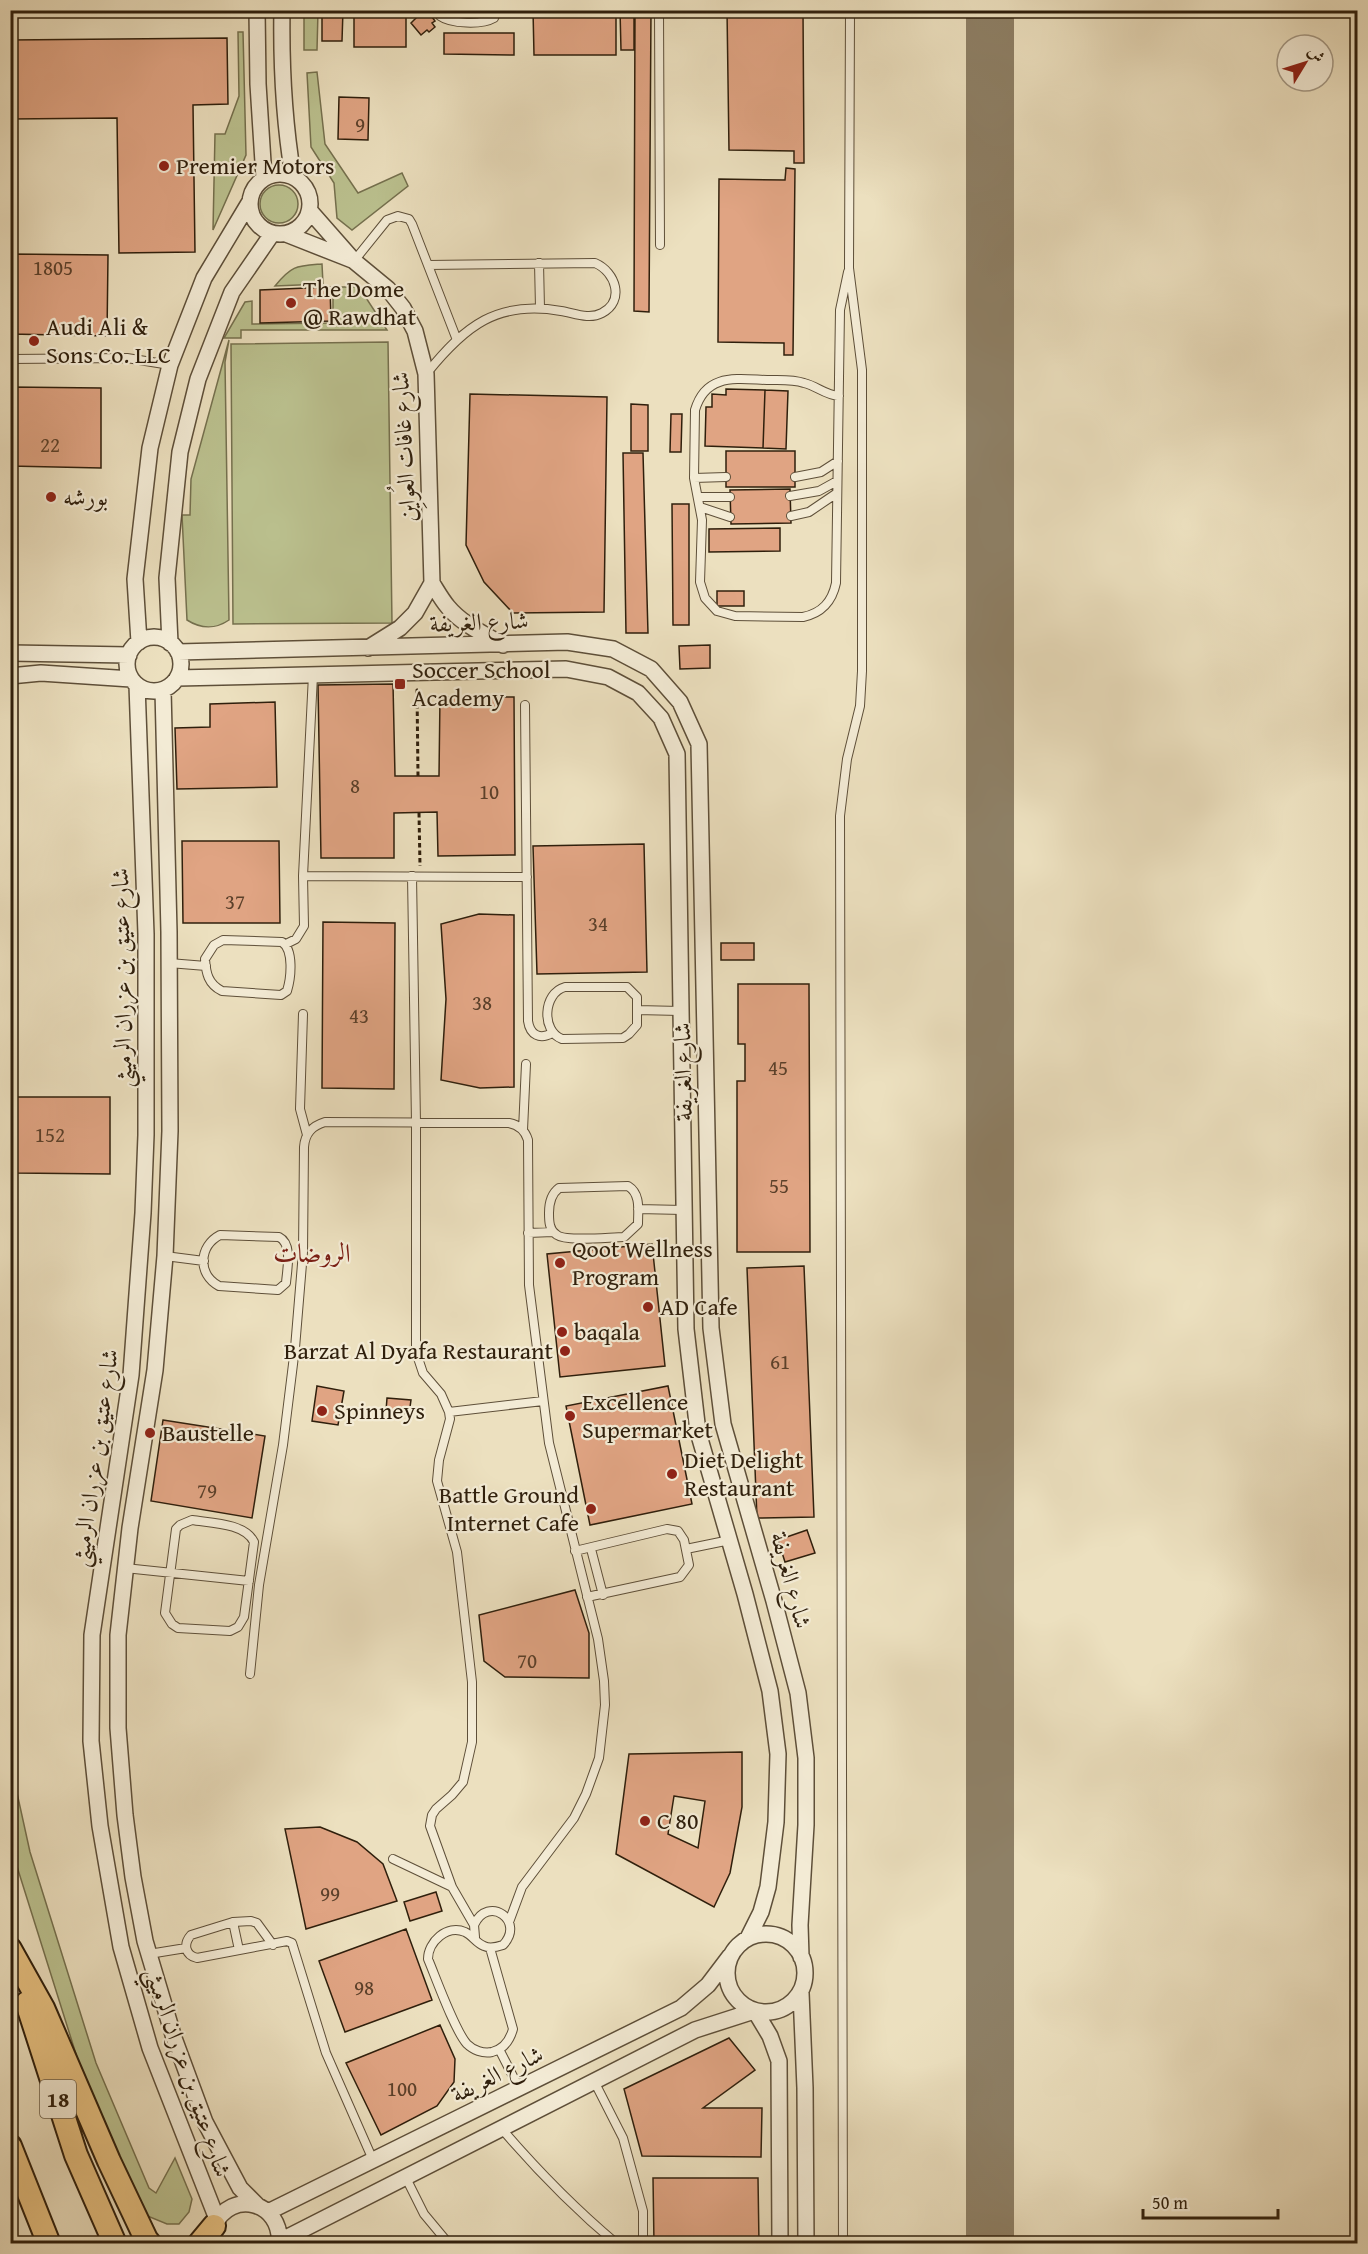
<svg xmlns="http://www.w3.org/2000/svg" width="1368" height="2254" font-family="'Gentium Book Plus',Amiri,serif">
  <style>
    .green { fill: #bbc18f; stroke: #75704e; stroke-width: 1.5 }
    .lines { fill: none; stroke-linecap: round; stroke-linejoin: round }
    .taxiway { stroke: #8e8066; stroke-width: 48 }
    .building { fill: #e0a483; stroke: #2f1f0c; stroke-width: 1.5; fill-rule: evenodd }
    .service-casing { stroke: #5e4f39; stroke-width: 10 }
    .minor-casing { stroke: #5e4f39; stroke-width: 18 }
    .primary-casing { stroke: #2f1f0c; stroke-width: 26 }
    .path { stroke: #2f1f0c; stroke-width: 3; stroke-dasharray: 4.5 3; stroke-linecap: butt }
    .service { stroke: #f3ebd5; stroke-width: 8 }
    .minor { stroke: #f3ebd5; stroke-width: 15 }
    .primary { stroke: #e6c080; stroke-width: 22 }
    .poi-dot { fill: #8f2418; stroke: #f3ebd5; stroke-width: 2 }
    .labels { text-anchor: middle; stroke-width: 4.5; stroke-linejoin: round; paint-order: stroke }
    .number-label { font-size: 21px; fill: #5b402a }
    .shield { fill: #f3ebd5; stroke: #6a5c48; stroke-width: 1.5 }
    .shield-label { font-size: 22px; font-weight: bold; fill: #2f1f0c }
    .poi-label { font-size: 24px; fill: #2f1f0c; stroke: #f3ebd5; text-anchor: start }
    .street-label { font-size: 24px; fill: #2f1f0c; stroke: #f3ebd5 }
    .neighbourhood-label { font-size: 26px; fill: #7a1f14; stroke: #f3ebd5 }
  </style>
  <rect width="100%" height="100%" fill="#ece0bf"/>
  <filter id="stains"><feTurbulence type="fractalNoise" baseFrequency=".00333" numOctaves="4"/><feColorMatrix values="0 0 0 0 .2 0 0 0 0 .09 0 0 0 0 .02 0 0 0 .5 -.17"/></filter>
  <radialGradient id="worn" r=".72"><stop offset=".6" stop-color="#630" stop-opacity="0"/><stop offset="1" stop-color="#630" stop-opacity=".3"/></radialGradient>
  <!-- green -->
  <path class="green" d="M304 11H318L317 50H304Z
    M238 32H243L246 155 213 230 215 134H225L239 96Z
    M317 72 325 144 358 193 402 173 408 186 352 230 337 218 334 183 311 147 307 73Z
    M260 204a19 19 0 1 1 38 0a19 19 0 1 1-38 0Z
    M322 264 323 284 275 286C292 265 297 266 322 264Z
    M333 287H359L387 330H241V338H224L245 302 252 301V324L333 323Z
    M229 340 225 362 229 620C216 629 201 629 187 620L182 515H190L191 479Z
    M388 342 392 623 233 624 231 344Z
    M10 1761 30 1852 96 2063 149 2188 156 2193 175 2158 192 2199 189 2212 179 2224H167L145 2215 81 2070 14 1857 10 1841Z"/>
  <g class="lines">
    <!-- taxiway -->
    <path class="taxiway" d="M990 10V2244"/>
  </g>
  <!-- building -->
  <path class="building" d="M322 10H343L342 41H322Z
    M354 10H406V47H354Z
    M418 10 421 12 431 10 435 14 432 17 435 21 432 23 435 27 429 32 427 30 421 35 411 23 416 18 413 15Z
    M533 10H616V55H534Z
    M620 10H634V50H621Z
    M635 10H651L649 312 634 311Z
    M727 10H803L804 163H794V151L729 150Z
    M444 33H514V55L444 54Z
    M227 38 228 104 193 105 195 252 119 253 117 118 10 119V40Z
    M339 97 369 98 368 140 338 139Z
    M786 168 795 169 793 355H784V343L718 342 719 179 785 180Z
    M10 254 108 255 107 336 10 334Z
    M330 287 331 321 260 323V290Z
    M10 387 101 388V468L10 466Z
    M726 389 765 390 763 448 705 446 706 407H712V394L726 395Z
    M765 390 788 391 786 449 763 448Z
    M470 394 607 397 604 612 513 613 484 582 466 545Z
    M631 404 648 405V451H631Z
    M671 414H682L681 452H670Z
    M726 451H795V487H726Z
    M623 453H643L648 633H626Z
    M790 489 791 523 731 524 730 490Z
    M672 504H689V625H673Z
    M780 528V551L709 552V529Z
    M717 591H744V606H717Z
    M710 645V668L680 669 679 646Z
    M393 684 395 776H439L440 697H514L515 855 438 856 437 812 394 813V858H321L318 685Z
    M275 702 277 787 177 789 175 728 210 727V704Z
    M182 841H279L280 923H183Z
    M644 844 647 972 537 974 533 846Z
    M479 914 514 915V1087L480 1088 441 1080 446 999 441 924Z
    M323 922 395 923 394 1089 322 1088Z
    M721 943H754V960H721Z
    M738 984H809L810 1252H737V1081H745V1044H738Z
    M15 1097H110V1174L15 1173Z
    M652 1244 665 1366 560 1377 547 1254Z
    M804 1266 814 1517 757 1518 747 1268Z
    M317 1386 344 1391 338 1425 312 1421Z
    M668 1386 692 1504 590 1525 566 1406Z
    M387 1398 411 1400 409 1414 386 1411Z
    M163 1420 265 1436 252 1518 151 1501Z
    M807 1530 815 1553 785 1562 778 1540Z
    M575 1590 589 1633V1678L505 1677 484 1661 479 1615Z
    M742 1752V1807L730 1873 714 1907 616 1854 629 1754ZM674 1796 705 1801 698 1848 668 1834Z
    M320 1827 357 1842 383 1864 397 1901 306 1929 285 1829Z
    M436 1892 442 1911 410 1921 404 1902Z
    M406 1929 432 2000 345 2032 319 1961Z
    M440 2025 455 2059 454 2082 437 2106 381 2135 346 2063Z
    M729 2038 755 2070 703 2108H762L761 2157 642 2156 624 2089Z
    M653 2178H758L759 2244H654Z"/>
  <g class="lines">
    <!-- service casing -->
    <g class="service-casing">
      <path id="service" d="M438 10 440 16C451 24 482 25 494 18L497 10
        M659 10 660 245
        M354 261 387 220 398 216 409 219 412 224 457 340
        M539 263 540 308
        M10 359 127 358 170 365
        M427 373C465 326 497 300 561 311 574 313 589 320 602 313 625 301 616 272 595 263L428 265
        M839 396C825 395 817 386 804 383 793 379 780 380 767 380 736 379 706 373 695 410L694 478 702 520 700 582 705 598 717 611 735 616 803 617C822 613 832 602 836 583L840 310 848 272
        M795 477 821 472 838 461
        M694 478 726 477
        M790 496 819 491 837 481
        M698 497H730
        M700 507 730 517
        M791 516 809 512 837 493
        M525 705 528 1021C530 1035 540 1040 552 1033
        M303 876 527 877
        M412 876 416 1123V1352L423 1373 441 1394 449 1412 450 1419 439 1460 437 1481 457 1552 472 1682V1742L463 1782 452 1795 436 1809 432 1815 430 1826 452 1887 474 1925
        M223 940 282 942C294 950 291 978 287 991L281 995 222 991C208 984 206 973 205 959L214 945Z
        M286 944 296 939 304 926 303 876 313 675
        M169 963 206 966
        M565 987H627L637 997V1025L629 1034 623 1038 562 1039C541 1031 543 993 565 987Z
        M637 1010 680 1011
        M303 1014 300 1109 307 1135
        M523 1130 526 1064
        M628 1186C641 1194 638 1210 638 1224L624 1237C610 1237 567 1242 557 1235 549 1230 549 1221 549 1213 549 1203 551 1194 559 1188Z
        M638 1209 683 1210
        M528 1233 553 1232
        M220 1235 279 1237C293 1244 287 1269 286 1283L278 1290 219 1286C197 1274 199 1246 220 1235Z
        M165 1256 204 1261
        M449 1412 543 1401
        M192 1520C211 1523 245 1523 254 1542L244 1617 238 1627 230 1631 178 1628 172 1624 165 1613 176 1529 180 1525Z
        M591 1549 603 1595
        M686 1549 730 1540
        M575 1551 667 1529 678 1531 684 1540 689 1565 680 1577 587 1597
        M125 1568 249 1581
        M250 1674 259 1585 283 1445 295 1348 303 1252 304 1147C305 1133 312 1126 325 1122L509 1123C519 1125 525 1130 528 1140L529 1285 549 1443 598 1639 604 1681 605 1705 599 1758 586 1794 574 1818 522 1887 509 1922
        M393 1859 452 1887
        M233 1922 239 1950
        M475 1937 474 1925C488 1894 526 1921 503 1945 497 1947 490 1949 484 1946 476 1943 473 1936 465 1932 447 1924 428 1942 428 1959 436 1978 455 2031 467 2044 473 2050 483 2054 492 2052 504 2049 510 2040 513 2029L490 1948
        M273 1945 257 1923 251 1921 233 1922 191 1935C183 1944 185 1955 197 1958L287 1941 292 1943 326 2053 373 2160
        M149 1954 186 1948
        M499 2049 519 2088
        M594 2081 623 2138 643 2211V2244
        M501 2128C537 2170 574 2208 617 2244
        M405 2176 424 2214 449 2244
        M843 2244 840 816 847 759 860 706 862 671V370L849 268 850 10"/>
    </g>
    <!-- minor casing -->
    <g class="minor-casing">
      <path id="minor" d="M257 10 258 84 264 178
        M282 10C281 67 284 121 293 176
        M250 204a30 30 0 1 1 60 0a30 30 0 1 1-60 0Z
        M310 211 354 261 388 289 403 308 415 331 426 374 432 583 415 613 400 628 368 648
        M286 234 352 260
        M432 583C437 591 442 600 448 607 462 624 484 634 503 645
        M127 664a27 27 0 1 1 54 0a27 27 0 1 1-54 0Z
        M139 642 135 579 150 448 170 365 204 278 249 203
        M170 643 167 578 180 452 198 379 232 292 272 234
        M178 652 567 642 613 649 651 669 680 702 699 744 711 1328 723 1424 774 1601 798 1693 806 1758V1825L800 1925 801 1957
        M10 653 129 655
        M10 676 41 673 131 679
        M177 678 566 669 608 677 638 693 661 718 677 754 686 1329 698 1432 745 1594 770 1691 778 1754 776 1822 768 1887 761 1912 748 1938
        M137 685 146 934V1135L143 1213 131 1375 92 1635 91 1741 100 1826 121 1947 150 2048 217 2219
        M163 690 169 932 170 1131 165 1256 155 1370 130 1528 118 1635V1728L125 1815 133 1877 145 1941 174 2038 205 2122 240 2188 258 2206
        M727 1973a39 39 0 1 1 78 0a39 39 0 1 1-78 0Z
        M801 1993 805 2088 806 2244
        M755 2011 770 2036 779 2061 780 2244
        M268 2212 681 2008 708 1985 730 1956
        M214 2226C231 2188 283 2202 279 2244
        M280 2241 695 2030 754 2011"/>
    </g>
    <!-- primary casing -->
    <g class="primary-casing">
      <path id="primary" d="M10 1949 43 2008 109 2161 146 2239 150 2244
        M27 2003 76 2155 115 2244
        M10 2146 49 2244
        M199 2244 214 2226"/>
    </g>
    <!-- path -->
    <path class="path" d="M418 776 417 690H420
      M419 813 420 866
      M10 2225 19 2244"/>
    <!-- service -->
    <use href="#service" class="service"/>
    <!-- minor -->
    <use href="#minor" class="minor"/>
    <!-- primary -->
    <use href="#primary" class="primary"/>
  </g>
  <!-- markers -->
  <g class="poi-dot">
    <circle cx="164" cy="166" r="6"/>
    <circle cx="291" cy="303" r="6"/>
    <circle cx="34" cy="341" r="6"/>
    <circle cx="51" cy="497" r="6"/>
    <rect x="394" y="678" width="12" height="12" rx="3"/>
    <circle cx="560" cy="1263" r="6"/>
    <circle cx="648" cy="1307" r="6"/>
    <circle cx="562" cy="1332" r="6"/>
    <circle cx="565" cy="1351" r="6"/>
    <circle cx="322" cy="1411" r="6"/>
    <circle cx="570" cy="1416" r="6"/>
    <circle cx="150" cy="1433" r="6"/>
    <circle cx="672" cy="1474" r="6"/>
    <circle cx="591" cy="1509" r="6"/>
    <circle cx="645" cy="1821" r="6"/>
  </g>
  <g class="labels">
    <!-- number labels -->
    <g class="number-label">
      <text x="360" y="132">9</text>
      <text x="53" y="275">1805</text>
      <text x="50" y="452">22</text>
      <text x="355" y="793">8</text>
      <text x="489" y="799">10</text>
      <text x="235" y="909">37</text>
      <text x="598" y="931">34</text>
      <text x="482" y="1010">38</text>
      <text x="359" y="1023">43</text>
      <text x="778" y="1075">45</text>
      <text x="50" y="1142">152</text>
      <text x="779" y="1193">55</text>
      <text x="780" y="1369">61</text>
      <text x="207" y="1498">79</text>
      <text x="527" y="1668">70</text>
      <text x="330" y="1901">99</text>
      <text x="364" y="1995">98</text>
      <text x="402" y="2096">100</text>
    </g>
    <!-- shield labels -->
    <rect class="shield" x="40" y="2080" width="36" height="38" rx="4.5"/>
    <g class="shield-label">
      <text x="58" y="2107">18</text>
    </g>
    <!-- poi labels -->
    <g class="poi-label">
      <text x="176" y="174">Premier Motors</text>
      <text x="303" y="297">The Dome<tspan x="303" dy="28">@ Rawdhat</tspan></text>
      <text x="46" y="335">Audi Ali &amp;<tspan x="46" dy="28">Sons Co. LLC</tspan></text>
      <text x="63" y="505">بورشه</text>
      <text x="412" y="678">Soccer School<tspan x="412" dy="28">Academy</tspan></text>
      <text x="572" y="1257">Qoot Wellness<tspan x="572" dy="28">Program</tspan></text>
      <text x="660" y="1315">AD Cafe</text>
      <text x="574" y="1340">baqala</text>
      <text x="553" y="1359" text-anchor="end">Barzat Al Dyafa Restaurant</text>
      <text x="582" y="1410">Excellence<tspan x="582" dy="28">Supermarket</tspan></text>
      <text x="334" y="1419">Spinneys</text>
      <text x="162" y="1441">Baustelle</text>
      <text x="684" y="1468">Diet Delight<tspan x="684" dy="28">Restaurant</tspan></text>
      <text x="579" y="1503" text-anchor="end">Battle Ground<tspan x="579" dy="28">Internet Cafe</tspan></text>
      <text x="657" y="1829">C 80</text>
    </g>
    <!-- street labels -->
    <g class="street-label">
      <text transform="translate(404 447) rotate(-93)" y="8">شارع غافات العُوايِن</text>
      <text transform="translate(479 622) rotate(-2)" y="8">شارع الغريفة</text>
      <text transform="translate(122 978) rotate(-91)" y="8">شارع عتيق بن عزران الرميثي</text>
      <text transform="translate(683 1072) rotate(-91)" y="8">شارع الغريفة</text>
      <text transform="translate(95 1458) rotate(-82)" y="8">شارع عتيق بن عزران الرميثي</text>
      <text transform="translate(791 1580) rotate(75)" y="8">شارع الغريفة</text>
      <text transform="translate(188 2072) rotate(71)" y="8">شارع عتيق بن عزران الرميثي</text>
      <text transform="translate(497 2074) rotate(-26)" y="8">شارع الغريفة</text>
    </g>
    <!-- neighbourhood labels -->
    <g class="neighbourhood-label">
      <text x="312" y="1262">الروضات</text>
    </g>
  </g>
  <!-- margin -->
  <rect width="1368" height="2254" fill="none" stroke="#ece0bf" stroke-width="36"/>
  <rect x="12" y="12" width="1344" height="2230" fill="none" stroke="#2f1f0c" stroke-width="3"/>
  <rect x="18" y="18" width="1332" height="2218" fill="none" stroke="#2f1f0c" stroke-width="1.5"/>
  <!-- north arrow -->
  <g transform="translate(1305 63) rotate(52)"><circle r="28" fill="#f3ebd5" stroke="#a59985" stroke-width="1.5"/>
  <path d="M0-4.5L10 22L0 15L-10 22Z" fill="#8f2418"/>
  <text y="-9" font-size="16" font-weight="bold" text-anchor="middle" fill="#2f1f0c">ش</text>
  </g>
  <!-- scale -->
  <path d="M1143 2209v9h135v-9" fill="none" stroke="#2f1f0c" stroke-width="3"/>
  <text x="1152" y="2209" font-size="18" fill="#2f1f0c" stroke="#f3ebd5" stroke-width="4.5" paint-order="stroke">50 m</text>
  <rect width="100%" height="100%" filter="url(#stains)"/>
  <rect width="100%" height="100%" fill="url(#worn)"/>
</svg>
